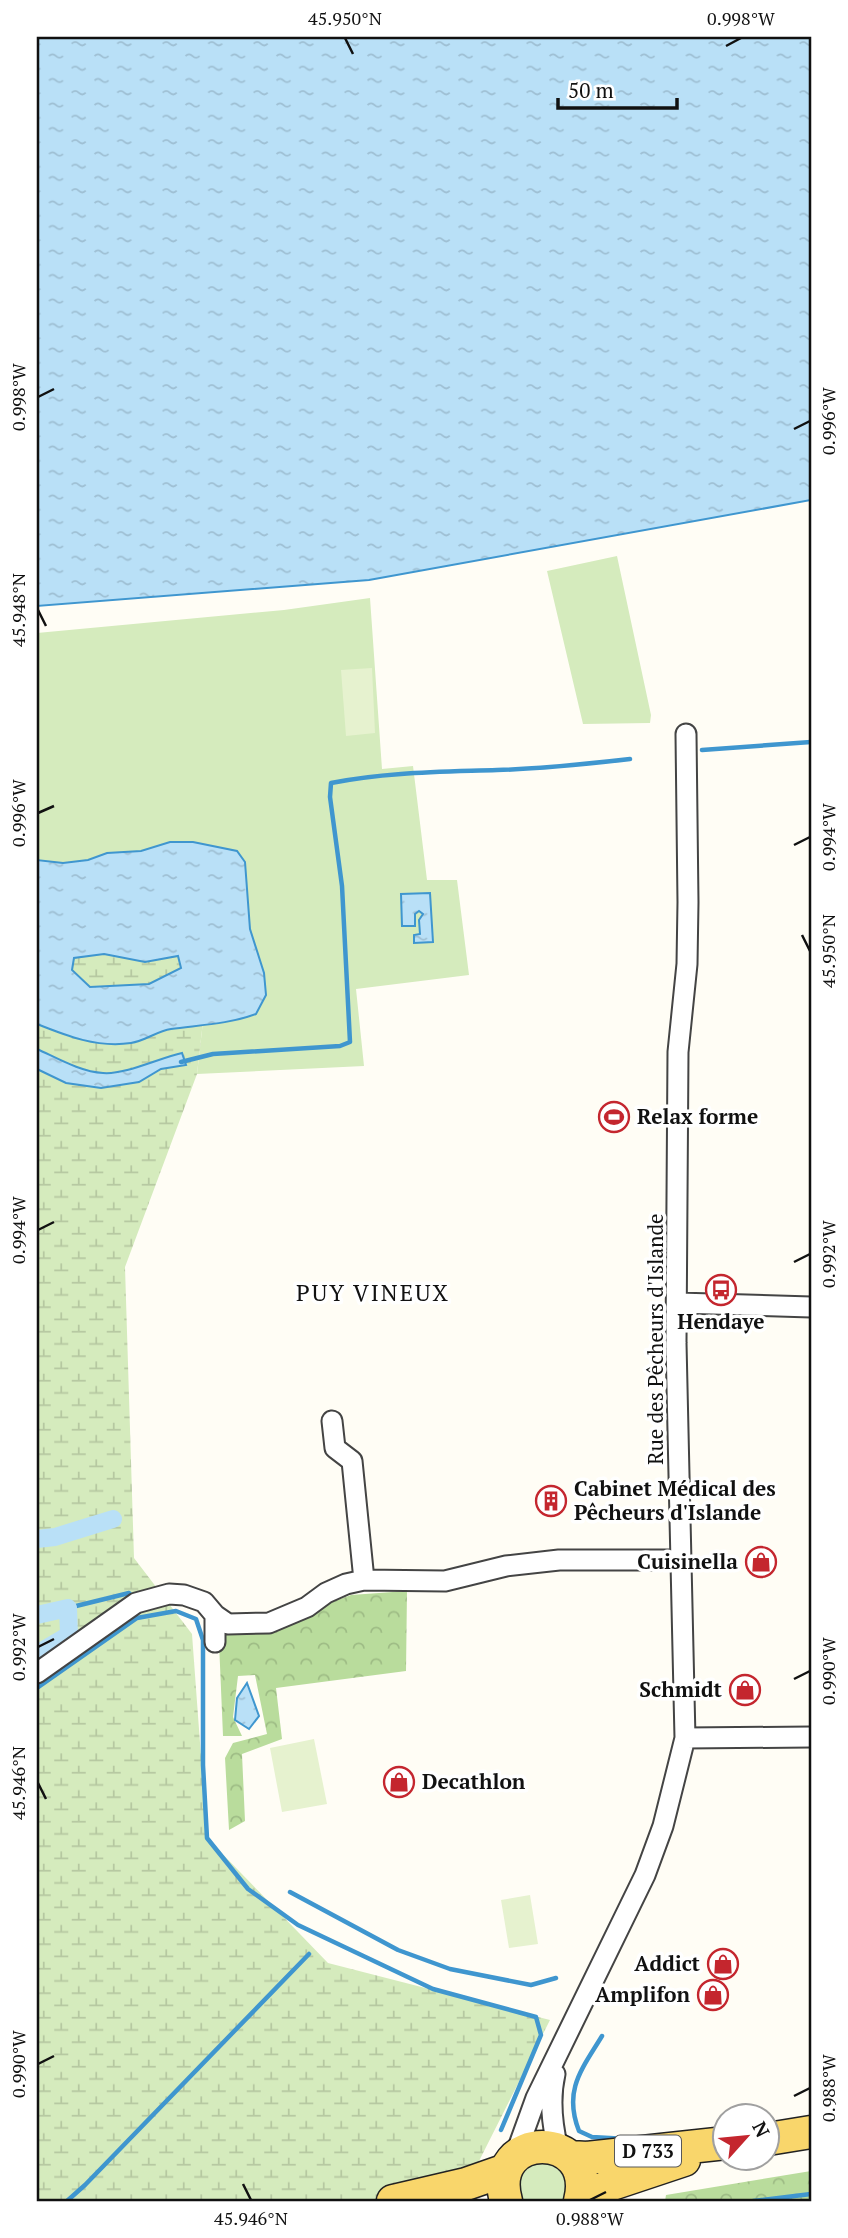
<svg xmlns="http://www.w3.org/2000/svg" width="848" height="2238" font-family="'PT Serif',serif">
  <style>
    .grass { fill: #d5ebbd }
    .forest { fill: url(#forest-crowns) }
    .wetland { fill: url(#wetland-marsh) }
    .pitch { fill: #e6f2cf }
    .water { fill: url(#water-ripples); stroke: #3f96cf; stroke-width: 2; fill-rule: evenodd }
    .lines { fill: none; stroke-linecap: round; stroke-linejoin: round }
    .stream { stroke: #3f96cf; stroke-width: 4.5 }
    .canal { stroke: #b9e0f7; stroke-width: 18 }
    .street-casing { stroke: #444; stroke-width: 23 }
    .primary-casing { stroke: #222; stroke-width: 35 }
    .street { stroke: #fff; stroke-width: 19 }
    .primary { stroke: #f9d66b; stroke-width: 32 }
    .ticks { fill: none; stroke: #111; stroke-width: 2.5 }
    .labels { text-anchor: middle; stroke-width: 7; stroke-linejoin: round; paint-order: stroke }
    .shield { fill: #fff; stroke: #585858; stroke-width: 2 }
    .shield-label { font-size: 19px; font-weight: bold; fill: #111 }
    .poi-label { font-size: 21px; font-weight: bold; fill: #111; stroke: #fff; text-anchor: end }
    .street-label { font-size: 21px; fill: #111; stroke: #fff }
    .neighbourhood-label { font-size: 23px; letter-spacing: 2px; fill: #111; stroke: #fff }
    .neatline { fill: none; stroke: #111; stroke-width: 2.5 }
    .ticks-label { font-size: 18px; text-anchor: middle; fill: #111 }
  </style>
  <defs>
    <pattern id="forest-crowns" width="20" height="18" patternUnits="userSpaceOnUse" patternTransform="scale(1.75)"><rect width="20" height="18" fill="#b9dc9c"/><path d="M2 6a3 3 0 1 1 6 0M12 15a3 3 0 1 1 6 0" fill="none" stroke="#9ebc85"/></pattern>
    <pattern id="wetland-marsh" width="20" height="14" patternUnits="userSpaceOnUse" patternTransform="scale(1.75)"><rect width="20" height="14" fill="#d5ebbd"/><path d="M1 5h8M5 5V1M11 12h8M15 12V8" fill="none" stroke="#b6c8a1"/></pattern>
    <pattern id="water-ripples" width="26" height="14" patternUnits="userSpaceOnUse" patternTransform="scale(1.75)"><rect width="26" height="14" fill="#b9e0f7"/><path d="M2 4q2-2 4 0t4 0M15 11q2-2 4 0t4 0" fill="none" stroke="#9ebfd3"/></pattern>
  </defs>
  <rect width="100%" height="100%" fill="#fffdf5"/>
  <!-- grass -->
  <path class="grass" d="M617 556 651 715 650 723 583 724 547 571Z
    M370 598 382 769 413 766 427 880H457L469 975 356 989 364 1066 197 1074 220 872 37 861V633L284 610Z
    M539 2160 564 2166 570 2201H521C519 2176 516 2173 539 2160Z"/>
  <!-- forest -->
  <path class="forest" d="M407 1591 406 1671 276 1688 282 1739 242 1754 245 1821 229 1830 225 1758 233 1743 267 1734 255 1675 238 1676 233 1717 242 1736H223L219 1642 227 1633 271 1631 310 1615 332 1602 351 1595Z
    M811 2171V2201H665L666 2195Z"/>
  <!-- wetland -->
  <path class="wetland" d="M37 861 220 872 197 1074 125 1267 134 1558 192 1634 207 1838 328 1963 550 2020 473 2173 467 2201H37Z"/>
  <!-- pitch -->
  <path class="pitch" d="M372 668 375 733 346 736 341 670Z
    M314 1739 327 1804 282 1812 270 1748Z
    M530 1895 538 1944 509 1948 501 1900Z"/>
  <!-- water -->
  <path class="water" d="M37 37H811V500L369 580 37 606Z
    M170 842H193L237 851 245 862 250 929 264 973 266 995 256 1014C229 1024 200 1025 171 1029 157 1031 145 1041 131 1043 97 1048 67 1036 37 1024V860L63 863 88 860 107 853 141 851ZM104 954 145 962 178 956 181 968 149 984 90 987 72 970 74 958Z
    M430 893 433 942 414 943V935L420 934 419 920 423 914 419 911 415 914V926H402L401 894Z
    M37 1049C57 1058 81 1072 103 1073 125 1075 159 1058 182 1053L186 1065 161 1069 139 1082 101 1088 66 1083 37 1069Z
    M247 1683 259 1716 249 1729 235 1720 237 1698Z"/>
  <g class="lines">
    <!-- stream -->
    <path class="stream" d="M702 750 811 742
      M181 1062 213 1054 340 1046 350 1042 342 886 330 797 331 783C386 772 441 772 497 770 541 769 586 764 630 759
      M68 1608 129 1593 133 1597
      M37 1688 137 1618 176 1611 196 1619 203 1640V1765L207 1838 248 1889 298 1925 433 1989 536 2017 541 2035 501 2130
      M290 1892 398 1950 450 1969 531 1985 556 1978
      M602 2036C582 2069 563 2090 579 2131L592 2137 627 2139
      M67 2201 85 2185 309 1954
      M753 2201 811 2194"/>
    <!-- canal -->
    <path class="canal" d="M37 1539 55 1537 113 1519
      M37 1615 68 1608 69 1635 37 1654"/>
    <!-- street casing -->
    <g class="street-casing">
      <path id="street" d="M678 1303 811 1307
        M332 1421 335 1448 352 1461 364 1580
        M215 1615 228 1624 269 1623 307 1607 326 1593 346 1584 364 1580 445 1581 506 1566 559 1560H681
        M37 1673 136 1603 169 1594 184 1595 204 1602 215 1615V1642
        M685 1738 811 1737
        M555 2074C549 2100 552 2124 558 2149
        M515 2156 536 2098 645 1875 663 1826 685 1738 676 1343 678 1052 687 964 688 902 686 734"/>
    </g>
    <!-- primary casing -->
    <g class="primary-casing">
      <path id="primary" d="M768 2139 811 2132
        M570 2157 587 2158 726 2143
        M393 2201 466 2184 506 2170
        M506 2201C486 2129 598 2129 580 2201
        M582 2201 612 2184 684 2160"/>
    </g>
    <!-- street -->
    <use href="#street" class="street"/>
    <!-- primary -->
    <use href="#primary" class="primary"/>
  </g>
  <!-- ticks -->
  <path class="ticks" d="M345 38 353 54M726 46 741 38M38 397 54 389M794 429 810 421M38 610 46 626M38 813 54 806M794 845 810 837M802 935 810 951M38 1230 54 1222M794 1262 810 1254M38 1647 54 1639M794 1679 810 1671M38 1783 46 1799M38 2064 54 2056M794 2096 810 2088M243 2184 251 2200M590 2200 606 2192"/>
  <!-- icons -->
  <defs>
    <g id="stadium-ring" transform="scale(1.575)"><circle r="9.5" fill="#fff" stroke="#c4262e" stroke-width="1.5"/><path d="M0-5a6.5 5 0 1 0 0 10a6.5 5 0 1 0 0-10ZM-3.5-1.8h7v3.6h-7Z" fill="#c4262e"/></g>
    <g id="bus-ring" transform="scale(1.575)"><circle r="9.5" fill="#fff" stroke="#c4262e" stroke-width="1.5"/><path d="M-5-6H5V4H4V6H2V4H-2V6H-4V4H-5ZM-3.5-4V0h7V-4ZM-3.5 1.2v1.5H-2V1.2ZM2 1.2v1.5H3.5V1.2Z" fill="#c4262e"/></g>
    <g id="building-ring" transform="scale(1.575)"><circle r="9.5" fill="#fff" stroke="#c4262e" stroke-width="1.5"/><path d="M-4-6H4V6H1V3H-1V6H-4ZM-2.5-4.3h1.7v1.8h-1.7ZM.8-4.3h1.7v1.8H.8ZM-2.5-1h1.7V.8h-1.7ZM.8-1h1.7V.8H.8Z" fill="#c4262e"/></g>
    <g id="shop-ring" transform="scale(1.575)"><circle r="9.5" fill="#fff" stroke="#c4262e" stroke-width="1.5"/><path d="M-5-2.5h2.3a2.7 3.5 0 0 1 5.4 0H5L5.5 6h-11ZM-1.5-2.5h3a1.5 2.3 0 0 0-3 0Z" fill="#c4262e"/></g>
  </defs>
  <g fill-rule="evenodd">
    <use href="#stadium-ring" x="614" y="1117"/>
    <use href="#bus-ring" x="721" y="1290"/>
    <use href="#building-ring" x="551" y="1501"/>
    <use href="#shop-ring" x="761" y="1562"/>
    <use href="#shop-ring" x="745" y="1690"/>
    <use href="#shop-ring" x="399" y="1782"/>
    <use href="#shop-ring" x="723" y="1964"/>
    <use href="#shop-ring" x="713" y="1995"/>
  </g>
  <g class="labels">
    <!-- shield labels -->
    <rect class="shield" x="615" y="2135.5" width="66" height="31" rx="5"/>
    <g class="shield-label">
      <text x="648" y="2158">D 733</text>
    </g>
    <!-- poi labels -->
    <g class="poi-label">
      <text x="637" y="1124" text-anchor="start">Relax forme</text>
      <text x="721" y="1329" text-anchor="middle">Hendaye</text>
      <text x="574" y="1496" text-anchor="start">Cabinet Médical des<tspan x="574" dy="24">Pêcheurs d'Islande</tspan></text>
      <text x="738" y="1569">Cuisinella</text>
      <text x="722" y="1697">Schmidt</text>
      <text x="422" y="1789" text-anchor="start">Decathlon</text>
      <text x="700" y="1971">Addict</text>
      <text x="690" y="2002">Amplifon</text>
    </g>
    <!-- street labels -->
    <g class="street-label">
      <text transform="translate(656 1339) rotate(-90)" y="7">Rue des Pêcheurs d'Islande</text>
    </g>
    <!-- neighbourhood labels -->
    <g class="neighbourhood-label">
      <text x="373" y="1301">PUY VINEUX</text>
    </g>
  </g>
  <!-- border -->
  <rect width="848" height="2238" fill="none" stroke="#ffffff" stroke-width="77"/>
  <!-- north arrow -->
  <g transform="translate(746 2137) rotate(63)"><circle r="33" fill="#ffffff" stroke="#a0a0a0" stroke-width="2"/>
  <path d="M0-5L12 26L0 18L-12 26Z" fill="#c4262e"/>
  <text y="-10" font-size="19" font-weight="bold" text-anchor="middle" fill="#111111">N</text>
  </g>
  <!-- scale -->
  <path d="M558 98v10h119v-10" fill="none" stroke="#111111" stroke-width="3.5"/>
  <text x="568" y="98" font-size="21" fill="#111111" stroke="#ffffff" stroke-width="5" paint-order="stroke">50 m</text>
  <rect x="38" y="38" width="772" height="2162" class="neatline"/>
  <g class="ticks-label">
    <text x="345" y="25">45.950°N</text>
    <text x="741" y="25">0.998°W</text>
    <text transform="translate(19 397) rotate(-90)" y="6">0.998°W</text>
    <text transform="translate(829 421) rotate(-90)" y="6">0.996°W</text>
    <text transform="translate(19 610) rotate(-90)" y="6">45.948°N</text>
    <text transform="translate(19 813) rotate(-90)" y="6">0.996°W</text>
    <text transform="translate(829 837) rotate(-90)" y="6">0.994°W</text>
    <text transform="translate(829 951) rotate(-90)" y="6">45.950°N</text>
    <text transform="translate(19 1230) rotate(-90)" y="6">0.994°W</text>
    <text transform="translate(829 1254) rotate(-90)" y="6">0.992°W</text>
    <text transform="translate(19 1647) rotate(-90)" y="6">0.992°W</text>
    <text transform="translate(829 1671) rotate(-90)" y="6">0.990°W</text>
    <text transform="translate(19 1783) rotate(-90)" y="6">45.946°N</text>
    <text transform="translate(19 2064) rotate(-90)" y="6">0.990°W</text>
    <text transform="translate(829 2088) rotate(-90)" y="6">0.988°W</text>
    <text x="251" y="2225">45.946°N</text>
    <text x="590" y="2225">0.988°W</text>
  </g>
</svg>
